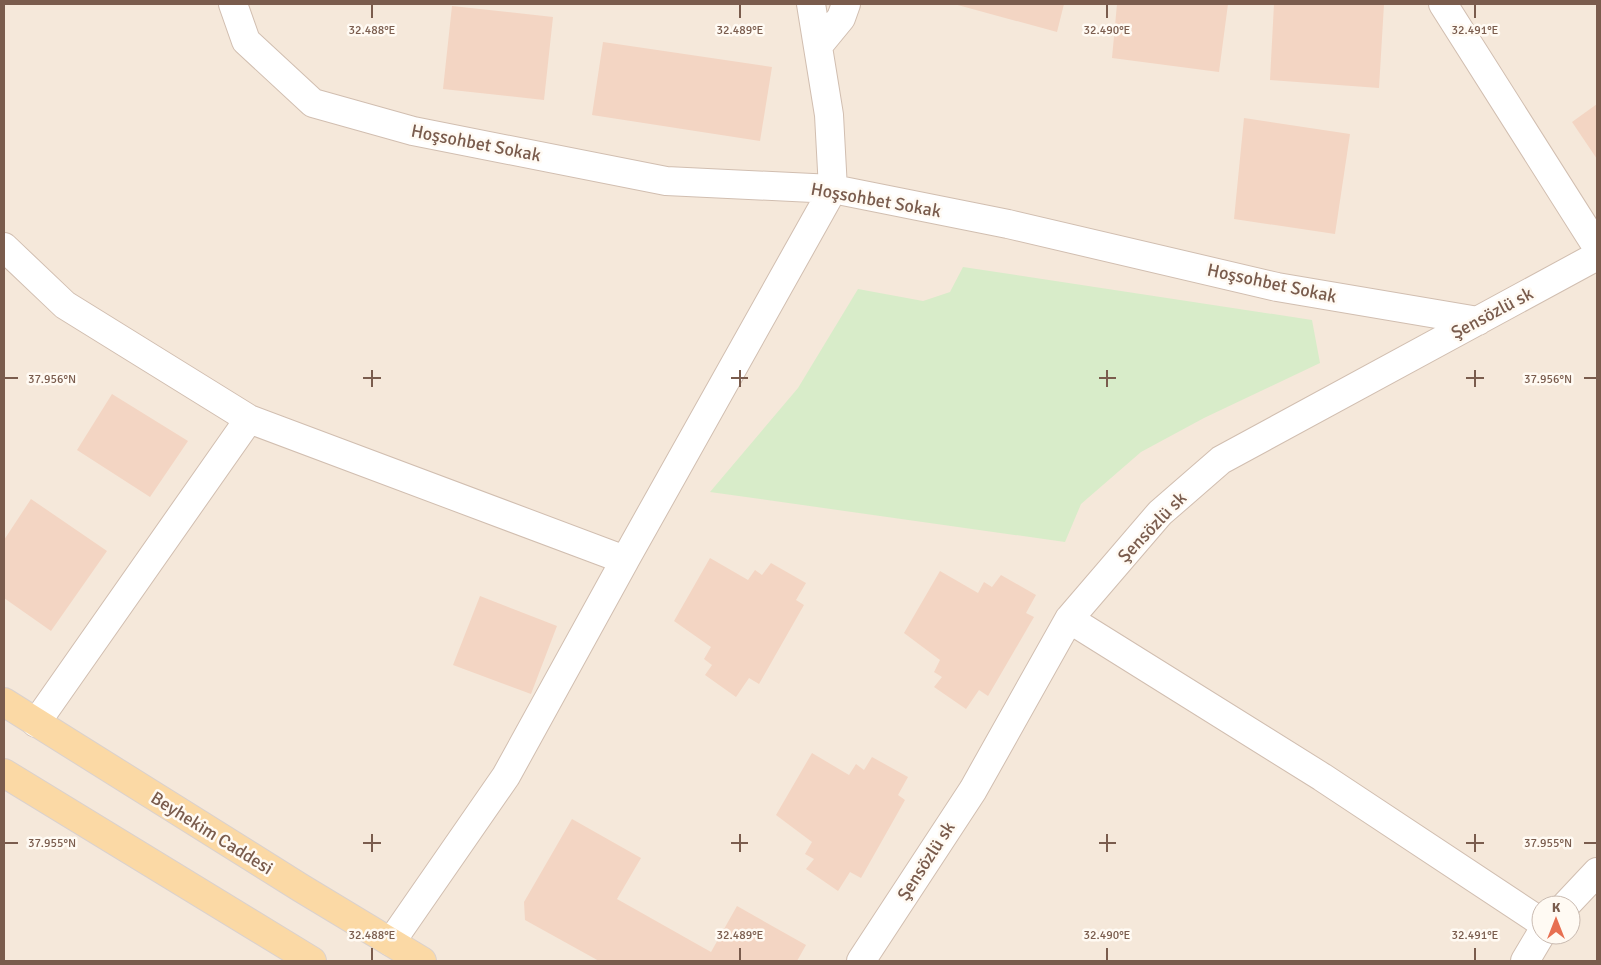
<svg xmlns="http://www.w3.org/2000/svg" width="1601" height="965" font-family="Signika,sans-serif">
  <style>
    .residential { fill: #f5e8da; fill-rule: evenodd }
    .green { fill: #d8ecc9 }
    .building { fill: #f3d5c3 }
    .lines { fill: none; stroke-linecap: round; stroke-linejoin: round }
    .minor-casing { stroke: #d1beb0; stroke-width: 30 }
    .major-casing { stroke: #dad1cd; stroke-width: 30 }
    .minor { stroke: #fff; stroke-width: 28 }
    .major { stroke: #fbd9a5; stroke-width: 28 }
    .ticks { fill: none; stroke: #7a5c4d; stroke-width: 2 }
    .labels { text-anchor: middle; stroke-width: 5; stroke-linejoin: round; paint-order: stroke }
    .street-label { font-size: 18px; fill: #7a5c4d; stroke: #fffaf3 }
    .ticks-label { font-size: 12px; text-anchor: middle; fill: #7a5c4d; stroke: #fffaf3; stroke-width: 5; stroke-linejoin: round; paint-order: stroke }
  </style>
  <rect width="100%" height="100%" fill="#fdf6ec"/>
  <!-- residential -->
  <path class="residential" d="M4 4H1597V961H4ZM1541 905H1571V935H1541Z"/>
  <!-- green -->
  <path class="green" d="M963 267 1312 320 1320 363 1204 418 1141 452 1081 504 1065 542 710 492 798 388 858 289 923 301 950 292Z"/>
  <!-- building -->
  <path class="building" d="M954 4H1064L1057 32Z
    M1117 4H1228L1219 72 1112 58Z
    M1274 4H1384L1379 88 1270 80Z
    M452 6 553 17 544 100 443 89Z
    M603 42 772 67 760 141 592 115Z
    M1597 104V159L1572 122Z
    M1244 118 1350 134 1335 234 1234 219Z
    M112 394 188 441 150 497 77 450Z
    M31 499 107 551 51 631 4 598V540Z
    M710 558 748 580 755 570 762 575 771 563 806 583 796 600 804 605 759 684 749 678 736 697 705 675 712 665 704 659 711 647 674 621Z
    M940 571 978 593 984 582 992 587 1001 575 1036 595 1026 613 1034 617 988 696 979 690 966 709 934 687 942 677 934 672 940 660 904 633Z
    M480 596 557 626 531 694 453 665Z
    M812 753 849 775 856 764 864 770 872 757 908 777 898 795 905 800 861 878 850 872 838 891 806 869 814 859 805 854 812 842 776 815Z
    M572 819 641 858 617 899 711 952 737 906 806 945 797 961H599L525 920 524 902Z"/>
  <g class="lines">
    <!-- minor casing -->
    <g class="minor-casing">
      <path id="minor" d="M233 4 246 41 313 103 413 131 666 181 833 189 1008 224 1277 287 1478 321
        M1443 4 1597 247
        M818 46 841 18 846 4
        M4 247 65 305 249 419 625 560 833 189 829 115 811 4
        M1069 619 1322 777 1541 922
        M36 723 249 419
        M1566 905 1597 872
        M391 942 506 776 625 560
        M861 961 973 790 1069 619 1160 513 1221 460 1597 256
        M1525 961 1541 934"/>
    </g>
    <!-- major casing -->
    <g class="major-casing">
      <path id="major" d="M4 702 301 888 422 961
        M4 773 312 961"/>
    </g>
    <!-- minor -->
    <use href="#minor" class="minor"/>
    <!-- major -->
    <use href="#major" class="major"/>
  </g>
  <!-- ticks -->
  <path class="ticks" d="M372 5V18M740 5V18M1107 5V18M1475 5V18M372 370V387M740 370V387M1107 370V387M1475 370V387M5 378H18M363 378H381M731 378H748M1099 378H1116M1466 378H1484M1584 378H1596M372 834V852M740 834V852M1107 834V852M1475 834V852M5 843H18M363 843H381M731 843H748M1099 843H1116M1466 843H1484M1584 843H1596M372 948V960M740 948V960M1107 948V960M1475 948V960"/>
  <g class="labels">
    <!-- street labels -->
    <g class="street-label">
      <text transform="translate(476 143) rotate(11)" y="6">Hoşsohbet Sokak</text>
      <text transform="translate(876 200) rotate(10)" y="6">Hoşsohbet Sokak</text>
      <text transform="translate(1272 283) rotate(12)" y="6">Hoşsohbet Sokak</text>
      <text transform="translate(1492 313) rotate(-28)" y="6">Şensözlü sk</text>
      <text transform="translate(1152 527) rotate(-46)" y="6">Şensözlü sk</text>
      <text transform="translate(212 833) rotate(32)" y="6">Beyhekim Caddesi</text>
      <text transform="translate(926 861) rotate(-57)" y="6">Şensözlü sk</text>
    </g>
  </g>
  <g class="ticks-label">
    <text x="372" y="34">32.488°E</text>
    <text x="740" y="34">32.489°E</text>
    <text x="1107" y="34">32.490°E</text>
    <text x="1475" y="34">32.491°E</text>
    <text x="52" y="383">37.956°N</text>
    <text x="1548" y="383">37.956°N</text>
    <text x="52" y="847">37.955°N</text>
    <text x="1548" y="847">37.955°N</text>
    <text x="372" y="939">32.488°E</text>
    <text x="740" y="939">32.489°E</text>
    <text x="1107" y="939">32.490°E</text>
    <text x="1475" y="939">32.491°E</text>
  </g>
  <!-- border -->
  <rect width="1601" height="965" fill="none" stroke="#7a5c4d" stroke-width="10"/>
  <!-- north arrow -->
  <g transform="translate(1556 920)"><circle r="24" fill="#fffaf3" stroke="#cabbb1"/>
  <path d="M0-4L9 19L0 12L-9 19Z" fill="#e76f51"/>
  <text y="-8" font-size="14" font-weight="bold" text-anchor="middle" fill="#7a5c4d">K</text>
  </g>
</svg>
